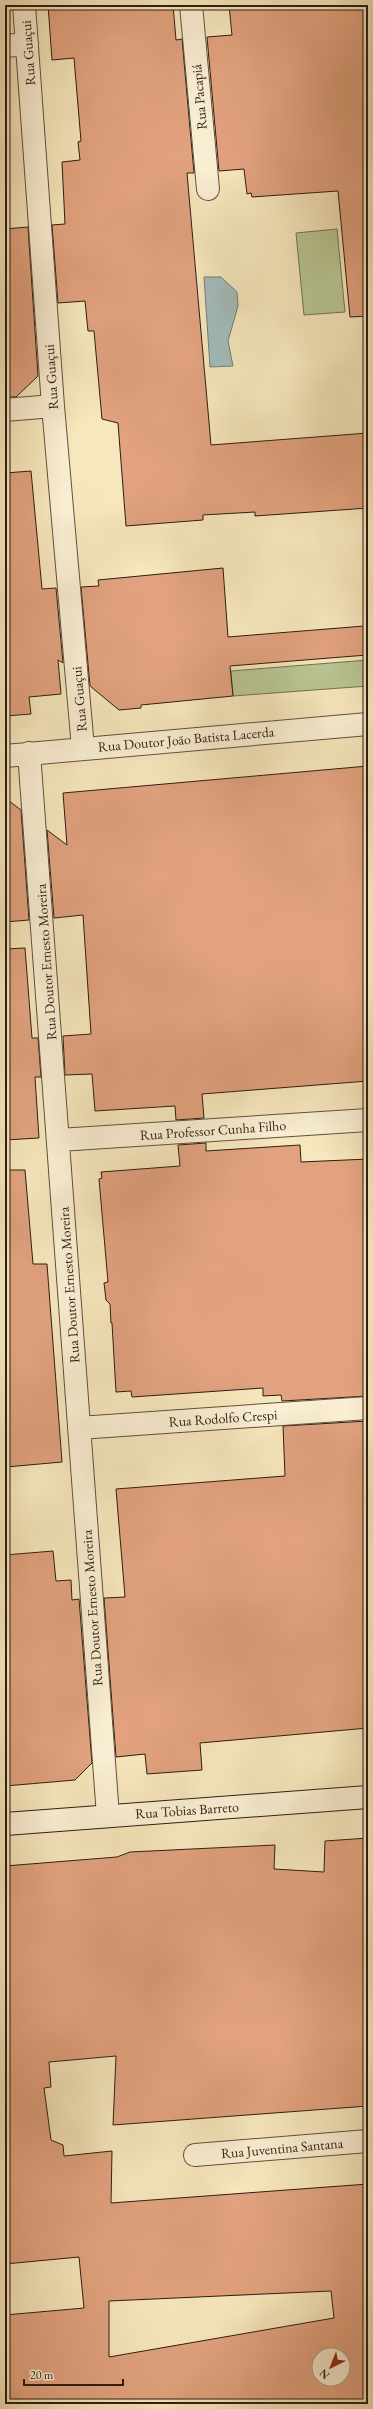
<svg xmlns="http://www.w3.org/2000/svg" width="373" height="2409" font-family="'EB Garamond',serif">
  <style>
    .green { fill: #b9c694; stroke: #727253 }
    .water { fill: #a2bdbc; stroke: #737d78 }
    .building { fill: #e2a27f; stroke: #2c1d12; fill-rule: evenodd }
    .lines { fill: none; stroke-linecap: round; stroke-linejoin: round }
    .minor-casing { stroke: #5f503d; stroke-width: 24 }
    .secondary-casing { stroke: #2c1d12; stroke-width: 24 }
    .minor { stroke: #faefd4; stroke-width: 22 }
    .secondary { stroke: #faefd4; stroke-width: 22 }
    .labels { text-anchor: middle; stroke-width: 3; stroke-linejoin: round; paint-order: stroke }
    .street-label { font-size: 14px; fill: #2c1d12; stroke: #faefd4 }
  </style>
  <rect width="100%" height="100%" fill="#f7e7bd"/>
  <filter id="stains"><feTurbulence type="fractalNoise" baseFrequency=".005" numOctaves="4"/><feColorMatrix values="0 0 0 0 .2 0 0 0 0 .09 0 0 0 0 .02 0 0 0 .5 -.17"/></filter>
  <radialGradient id="worn" r=".72"><stop offset=".6" stop-color="#630" stop-opacity="0"/><stop offset="1" stop-color="#630" stop-opacity=".3"/></radialGradient>
  <!-- green -->
  <path class="green" d="M337 229 345 312 304 315 296 233Z
    M368 660V686L233 696 231 671Z"/>
  <!-- water -->
  <path class="water" d="M204 277H221L237 292 238 306 228 341 233 366 210 367Z"/>
  <!-- building -->
  <path class="building" d="M48 5H173L176 40 182 39 194 173H187L211 445 368 433V508L255 516V512L203 515V520L126 526 118 423 102 419 94 331H88L85 301 58 303 52 225 65 224 62 162 80 160 78 142 81 141 74 58 52 60Z
    M229 5H368V316L350 317 338 191 252 197 251 193 247 194 244 169 219 171 207 37 232 35Z
    M28 227 38 376 16 397H5V229Z
    M31 471 42 589 56 588 63 663 58 660 61 694 29 697 31 714 5 716V473Z
    M223 568 228 637 364 626 367 655 230 666 233 696 141 705V708L119 710 90 686 81 587 99 586 98 580Z
    M368 766V1081L202 1094 204 1118 176 1120 175 1106 95 1111 92 1074 65 1075 63 1036 91 1034 83 915 54 918 47 830 67 845 63 793Z
    M5 798 21 810 29 920 5 922Z
    M25 948 32 1038H38L41 1077H35L39 1138 5 1140V949Z
    M206 1143V1151L300 1145 301 1162 368 1159V1396L282 1401 281 1395 263 1396V1388L132 1397 131 1391 116 1392 112 1323H111L110 1304 106 1300 104 1283 108 1282 99 1179 102 1178 101 1172 180 1166 178 1145Z
    M5 1170H25L33 1264H47L62 1462 6 1467Z
    M368 1421V1728L200 1743 202 1770 147 1774 145 1754 116 1757 104 1598 125 1597 116 1489 285 1476 283 1426Z
    M53 1551 56 1581 71 1580 72 1600 79 1599 92 1763 75 1780 5 1786V1555Z
    M368 1838V2106L113 2125 116 2056 49 2062 51 2087 44 2088 51 2140 63 2145 64 2156 112 2151 111 2203 368 2184V2404H14V2401H5V2315L84 2308 79 2257 5 2264V1866L117 1857 130 1852 275 1845 274 1869 324 1872 325 1841ZM331 2291 334 2318 109 2357V2301ZM319 2355H343V2379H319Z"/>
  <g class="lines">
    <!-- minor casing -->
    <g class="minor-casing">
      <path id="minor" d="M24 5 53 406 83 748
        M191 5 208 189
        M5 46 27 44
        M5 410 53 406
        M29 753 108 1816
        M5 756 368 724
        M59 1140 368 1120
        M79 1428 368 1408
        M195 2155 368 2141"/>
    </g>
    <!-- secondary casing -->
    <g class="secondary-casing">
      <path id="secondary" d="M5 1824 368 1797"/>
    </g>
    <!-- minor -->
    <use href="#minor" class="minor"/>
    <!-- secondary -->
    <use href="#secondary" class="secondary"/>
  </g>
  <g class="labels">
    <!-- street labels -->
    <g class="street-label">
      <text transform="translate(28 53) rotate(-94)" y="5">Rua Guaçui</text>
      <text transform="translate(199 97) rotate(-95)" y="5">Rua Pacapiá</text>
      <text transform="translate(51 377) rotate(-94)" y="5">Rua Guaçui</text>
      <text transform="translate(79 699) rotate(-95)" y="5">Rua Guaçui</text>
      <text transform="translate(186 739) rotate(-5)" y="5">Rua Doutor João Batista Lacerda</text>
      <text transform="translate(46 962) rotate(-94)" y="5">Rua Doutor Ernesto Moreira</text>
      <text transform="translate(213 1130) rotate(-4)" y="5">Rua Professor Cunha Filho</text>
      <text transform="translate(69 1285) rotate(-94)" y="5">Rua Doutor Ernesto Moreira</text>
      <text transform="translate(223 1418) rotate(-4)" y="5">Rua Rodolfo Crespi</text>
      <text transform="translate(92 1608) rotate(-94)" y="5">Rua Doutor Ernesto Moreira</text>
      <text transform="translate(187 1810) rotate(-4)" y="5">Rua Tobias Barreto</text>
      <text transform="translate(282 2148) rotate(-5)" y="5">Rua Juventina Santana</text>
    </g>
  </g>
  <!-- margin -->
  <rect width="373" height="2409" fill="none" stroke="#f7e7bd" stroke-width="20"/>
  <rect x="6" y="6" width="361" height="2397" fill="none" stroke="#2c1d12" stroke-width="2"/>
  <rect x="10" y="10" width="353" height="2389" fill="none" stroke="#2c1d12"/>
  <!-- north arrow -->
  <g transform="translate(331 2367) rotate(223)"><circle r="19" fill="#faefd4" stroke="#a89b86"/>
  <path d="M0-3L7 15L0 10L-7 15Z" fill="#8f2418"/>
  <text y="-6" font-size="11" font-weight="bold" text-anchor="middle" fill="#2c1d12">N</text>
  </g>
  <!-- scale -->
  <path d="M24 2379v6h99v-6" fill="none" stroke="#2c1d12" stroke-width="2"/>
  <text x="30" y="2379" font-size="12" fill="#2c1d12" stroke="#faefd4" stroke-width="3" paint-order="stroke">20 m</text>
  <rect width="100%" height="100%" filter="url(#stains)"/>
  <rect width="100%" height="100%" fill="url(#worn)"/>
</svg>
